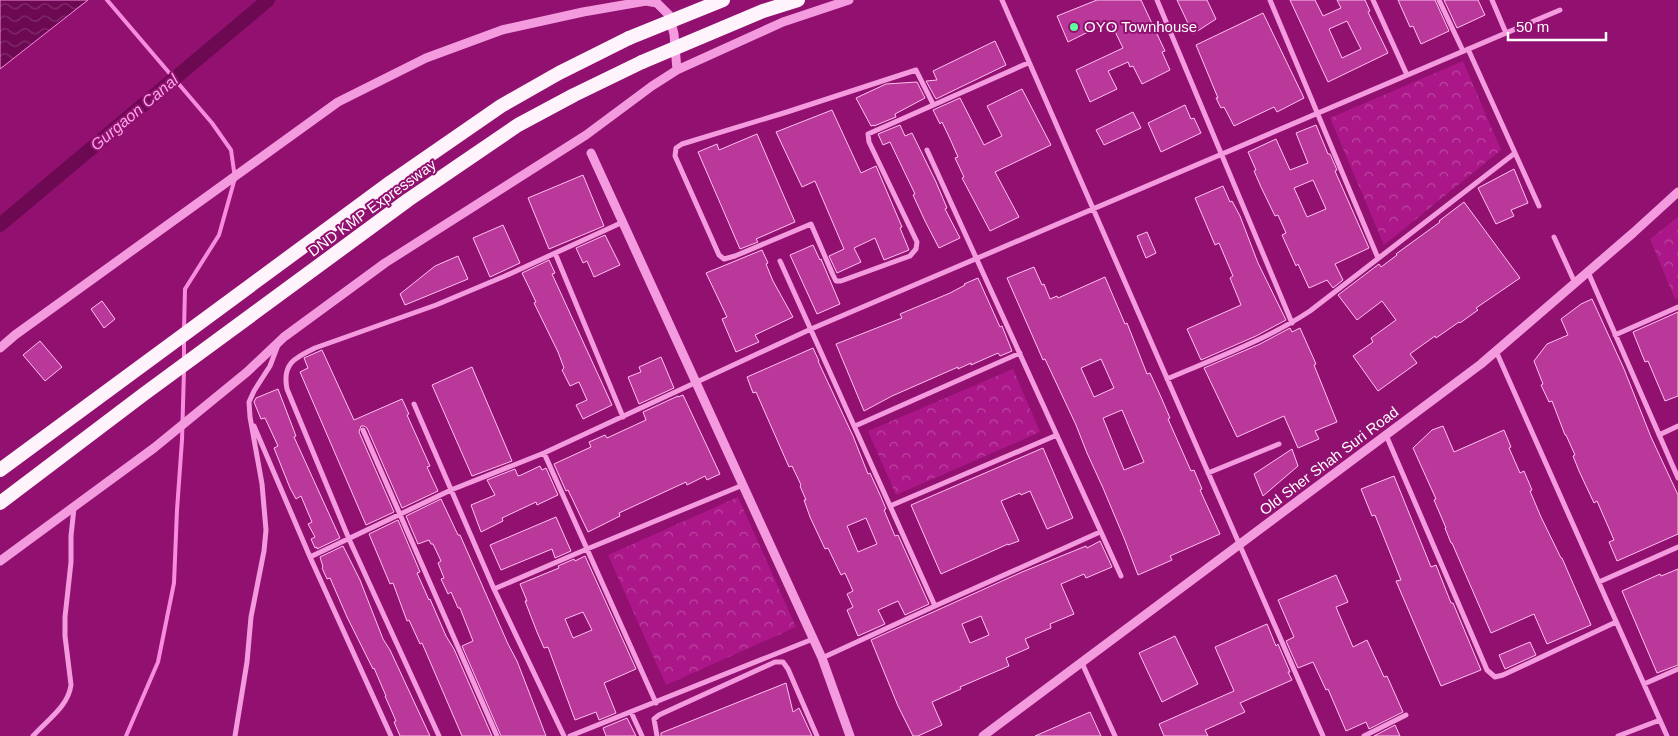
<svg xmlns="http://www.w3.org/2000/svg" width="1678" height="736" font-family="Arial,sans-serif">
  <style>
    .forest { fill: url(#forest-crowns) }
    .water { fill: url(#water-waves); stroke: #f78cde }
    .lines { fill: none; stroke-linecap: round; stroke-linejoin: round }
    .stream { stroke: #f78cde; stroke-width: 4 }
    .canal { stroke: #6c0952; stroke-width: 14 }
    .building { fill: #b9389a; stroke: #fec2ef; fill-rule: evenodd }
    .minor { stroke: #f39bde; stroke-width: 5 }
    .tertiary { stroke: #f39bde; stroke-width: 9 }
    .trunk { stroke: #fff3fc; stroke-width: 14 }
    .trunk-bridge { stroke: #fff3fc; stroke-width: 14 }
    .poi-dot { fill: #5dff9e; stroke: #911070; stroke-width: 2 }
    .labels { text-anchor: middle; stroke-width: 4; stroke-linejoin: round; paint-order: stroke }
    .poi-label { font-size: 15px; fill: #fff; stroke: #911070; text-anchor: start }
    .street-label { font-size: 15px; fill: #fff; stroke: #911070 }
    .water-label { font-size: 16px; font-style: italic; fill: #faa7e6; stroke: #911070 }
  </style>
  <defs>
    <pattern id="forest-crowns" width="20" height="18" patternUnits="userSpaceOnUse" patternTransform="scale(1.25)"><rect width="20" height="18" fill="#ab1788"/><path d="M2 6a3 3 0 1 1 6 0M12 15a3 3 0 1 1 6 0" fill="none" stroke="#bc45a0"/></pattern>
    <pattern id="water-waves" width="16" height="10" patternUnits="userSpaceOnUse" patternTransform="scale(1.25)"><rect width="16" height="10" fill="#6c0952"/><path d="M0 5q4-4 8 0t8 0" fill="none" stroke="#822e6c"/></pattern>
  </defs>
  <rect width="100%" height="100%" fill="#911070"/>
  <!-- forest -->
  <path class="forest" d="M1463 61 1501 150 1384 245 1330 118Z
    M1678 217V298L1675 299 1650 239Z
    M1013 369 1040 432 896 495 868 431Z
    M738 497 796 627 666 685 608 555Z"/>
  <!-- water -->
  <path class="water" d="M0 0H88L0 69Z"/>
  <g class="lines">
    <!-- stream -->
    <path class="stream" d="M107 0 212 123 231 150 235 178 219 235 185 289 184 330
      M184 360V340
      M126 736 158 662 174 583 177 510 182 440 184 370"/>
    <!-- canal -->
    <path class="canal" d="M0 225 268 0"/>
  </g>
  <!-- building -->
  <path class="building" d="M1097 0H1141L1165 51 1162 52 1170 70 1142 84 1133 66 1130 67 1128 62 1108 71 1117 89 1090 102 1076 70 1123 48 1110 21 1068 42 1057 16Z
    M1177 0H1207L1216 19 1193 34Z
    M1290 0H1315L1323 16 1341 8 1337 0H1365L1370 11 1368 12 1388 53 1328 82ZM1347 21 1361 49 1342 58 1329 29Z
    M1398 0H1435L1449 31 1421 44 1413 26 1410 27Z
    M1444 0H1478L1485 15 1457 28Z
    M1263 13 1304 98 1277 112 1274 107 1234 126 1224 107 1221 108 1216 98H1218L1196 45Z
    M995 41 1006 65 936 99 926 81 937 80 933 71Z
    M917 82 925 98 895 114 896 117 874 126V125L871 126 856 98 886 84Z
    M1022 89 1051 145 995 172 1019 217 990 231 962 178 964 177 955 158 958 157 951 141 942 122 940 124 933 110 960 98 984 145 1002 136 987 106Z
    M1185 105 1191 119 1194 118 1201 133 1161 152 1148 123Z
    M832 110 861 173 876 166 902 227 900 228 909 250 884 260 875 238 854 248 861 262 837 273 829 256 844 249 815 181 802 187 776 132Z
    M1133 112 1141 128 1104 145 1096 130Z
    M900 125 905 136 912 133 936 182 947 208 945 209 960 238 939 248 925 221 913 195 915 194 890 142 883 145 878 134Z
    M1316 125 1328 154H1330L1337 170 1335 171 1369 248 1335 264 1343 280 1333 288 1327 280 1309 288 1298 264 1296 266 1282 235 1286 233 1278 215 1275 216 1261 187 1254 171 1256 170 1248 152 1276 139 1290 170 1308 163 1296 133ZM1313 180 1326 209 1307 217 1294 188Z
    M757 134 795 222 756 239 758 242 740 249 698 152 717 144 719 150Z
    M1514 169 1528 203 1511 210 1514 216 1496 224 1478 188Z
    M583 175 604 226 549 249 528 198Z
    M1223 186 1230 202 1232 201 1240 216 1258 263 1286 320 1256 336 1201 360 1187 329 1241 305 1230 278 1233 276 1219 243 1215 245 1195 198Z
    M1464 202 1520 278 1476 308 1478 310 1460 323 1459 322 1436 338 1435 336 1410 354 1417 363 1378 391 1353 356 1373 342 1371 338 1396 320 1382 301 1357 320 1338 295 1379 264 1381 267 1397 255 1396 254 1440 222 1439 221Z
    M503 225 520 263 490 277 473 238Z
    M1147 232 1156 253 1146 258 1137 236Z
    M605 235 620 265 594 277 587 261 583 263 576 248Z
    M813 245 820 260 821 259 840 304 817 314 790 255Z
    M762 250 768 263 766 264 773 281 793 317 755 335 759 342 736 352 722 319 727 317 706 273Z
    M458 256 468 279 405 305 400 294 435 266Z
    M549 260 555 273 552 274 612 405 583 419 576 405 587 400 579 382 570 386 562 370 564 368 558 352 534 303 536 302 522 273Z
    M1034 267 1042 285 1044 284 1050 299 1057 296 1058 298 1105 277 1125 324 1127 323 1147 374 1150 373 1161 397 1170 418 1168 419 1191 471 1194 470 1202 489 1200 490 1220 534 1170 556 1172 560 1138 575 1124 538 1103 488 1087 453 1076 425 1045 359 1043 360 1007 278ZM1101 359 1114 388 1094 397 1081 368ZM1122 410 1144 462 1124 470 1103 418Z
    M978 278 1000 327 1002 326 1012 351 1000 356 998 353 971 365V363L958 369V367L892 396 864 411 836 344 902 318 900 314 950 293 965 285 964 284Z
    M1592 299 1624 369 1651 437 1678 495V534L1617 561 1609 542 1614 540 1597 501 1594 503 1579 471 1573 456 1575 455 1566 435H1565L1552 401 1549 402 1541 385 1543 384 1534 361 1547 344 1568 335 1561 319 1581 304Z
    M102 301 115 319 104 328 91 309Z
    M1678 312V396L1665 401 1648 361 1645 362 1633 332Z
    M1290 328 1292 332 1300 328 1316 364 1314 365 1337 422 1315 431 1319 439 1298 448 1284 416 1237 437 1204 368 1260 344Z
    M40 341 62 367 45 381 23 355Z
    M813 348 819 361H818L853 436 868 474 870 473 881 497 886 509 884 510 895 536 898 535 929 604 905 615 898 601 878 610 885 624 858 636 847 610 853 607 847 594 853 591 845 573 841 575 828 548 825 549 810 517 804 500H806L800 486 801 485 792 466 789 467 756 392 753 393 747 377ZM866 518 877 544 858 552 847 526Z
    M322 350 354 420 402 399 409 414 407 415 430 466 427 467 438 491 402 508 367 428 364 426H361L359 432 394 512 366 525 300 372 308 368 304 358Z
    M661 357 674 388 639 404 628 377 641 372 639 367Z
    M472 367 512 461 472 476 432 385Z
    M278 389 296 436 294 437 340 538 317 549V547L315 548 311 539 315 537 308 524 312 522 301 496 296 499 290 488 274 448 278 446 265 418 261 419 254 402 256 398Z
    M683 395 720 474 707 480 705 476 687 485 686 482 619 513 620 516 588 532 568 490 566 491 554 464 591 447 589 442 605 435 607 438 646 420 643 412 678 396V397Z
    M1443 426 1454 452 1504 430 1511 447 1509 448 1520 473 1524 471 1532 490 1530 491 1541 517 1561 558H1562L1591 625 1547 644 1534 614 1491 633 1452 543H1451L1445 528H1446L1434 500 1436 499 1413 448 1432 430Z
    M1043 448 1073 518 1047 529 1030 491 1021 495 1020 493 1001 501 1019 541 1008 545V544L941 574 911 505Z
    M1292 449 1298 466 1263 496 1254 474Z
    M540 466 542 470 546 468 558 495 537 505 536 502 502 518 503 521 481 532 471 505 495 495 487 480 515 469 518 476 521 475Z
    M1394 476 1431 567 1436 565 1451 603H1453L1481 670 1441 686 1396 581 1401 580 1375 515 1372 516 1361 489Z
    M441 499 458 535H460L508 644 517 661 546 736H501L462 646 473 641 460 608H458L451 592 448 594 441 579 444 578 438 563 441 561 433 544H431L429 540 418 544 406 516Z
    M556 517 571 551 555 558 552 549 501 570 490 545Z
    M398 520 420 572 417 573 429 600 430 599 446 636 454 649 492 736H462L422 643 420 644 409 620 407 621 393 583 390 584 369 534Z
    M1100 541 1112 567 1086 578 1084 574 1061 584 1074 614 1050 624 1051 628 1025 639 1029 648 1006 658 1009 666 960 687 961 689 932 702 942 725 918 736H913L898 706 871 640 1022 572 1086 546 1087 548ZM981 616 989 635 970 643 962 624Z
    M343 546 360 580 383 639 390 650 430 736H400L394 722 396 721 385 696H386L374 668 373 669 347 617 330 578 327 579 322 568 323 567 320 557Z
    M585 556 636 669 604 683 616 713 599 720 596 712 575 720 548 647 544 648 537 632 525 601H527L520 584 559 568 558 566 574 559 575 561ZM583 612 592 630 573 638 565 619Z
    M1678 569V665L1657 673 1622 591 1660 574 1661 576Z
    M1336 575 1348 602 1336 607 1353 647 1367 640 1384 677 1387 676 1403 712 1369 729 1366 722 1346 731 1328 689 1326 690 1313 662 1298 668 1286 641 1294 637 1278 600Z
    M1267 624 1276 646 1278 644 1290 672H1288L1292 680 1240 703 1245 712 1205 730 1208 736H1164L1159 724 1234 691 1215 647Z
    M1175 636 1198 684 1162 702 1139 653Z
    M1530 642 1536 655 1505 669 1499 655Z
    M786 683 793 712 799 708 812 736H661V733Z
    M1090 712 1101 736H1035Z
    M627 718 636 736H606L603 728Z
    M1395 725 1400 736H1374Z"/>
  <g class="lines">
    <!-- minor -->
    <path class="minor" d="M1002 0 1323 736
      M1157 0 1292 323
      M1270 0 1378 258
      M1373 0 1407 75
      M1439 0 1463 51
      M1492 0 1506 33
      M1468 49 1539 206
      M933 104 916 70 787 112 682 144 676 148 675 156 719 255 724 259 735 256 811 224 833 275 836 281H841L910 256 916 249 917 242 869 142 868 134 1028 63
      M927 150 1121 576
      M1554 237 1575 283
      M555 253 623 417
      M780 261 935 606
      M1588 272 1678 478
      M1615 335 1678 307
      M1496 351 1667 736
      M1167 379C1216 358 1266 340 1310 311L1515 153
      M414 404 494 589 564 736
      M254 426 310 557
      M855 426 1020 353
      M363 430 497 736
      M1386 435 1487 670 1495 677 1503 675 1616 622
      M1659 435 1678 426
      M544 453 656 703
      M1208 473 1279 444
      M890 506 1057 435
      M1599 582 1678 547
      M494 589 587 549 743 485
      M822 658 935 606 1100 532
      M1082 663 1115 736
      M1644 684 1678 669
      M631 712 642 736
      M33 736C47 720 68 707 71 685L65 636V617L71 562V536L74 508
      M235 736 247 662 251 617 264 551 266 530 262 484 250 417 249 402 254 391 270 366 278 345
      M391 736 310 557 451 490 544 453 811 329 1560 10
      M439 736 349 539 287 389C282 364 294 358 315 348L436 305 505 276 623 222
      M570 736 813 639
      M657 736 654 719 659 715 775 662H783L788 669 817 736
      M1364 736 1406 715
      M1618 736 1660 720"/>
    <!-- tertiary -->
    <path class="tertiary" d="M591 153 822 658 850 736
      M0 348 15 335 338 102 426 58 502 30 583 12 646 1 657 3 669 15 674 34 677 70
      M0 561 154 448 247 372 284 337 385 263 586 135 652 86 677 70 783 22 849 0
      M983 736 1481 364 1633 233 1678 192"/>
    <!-- trunk -->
    <path class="trunk" d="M0 470 391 182 501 106 559 73 629 38
      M0 503 144 394 408 200 518 125 574 95 642 62"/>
    <!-- trunk-bridge -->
    <path class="trunk-bridge" d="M629 38 723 0
      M642 62 763 11 798 0"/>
  </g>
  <!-- markers -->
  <circle class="poi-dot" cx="1074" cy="27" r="5"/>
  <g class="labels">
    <!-- poi labels -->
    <g class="poi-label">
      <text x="1084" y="32">OYO Townhouse</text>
    </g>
    <!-- street labels -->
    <g class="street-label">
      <text transform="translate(372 208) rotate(-36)" y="5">DND KMP Expressway</text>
      <text transform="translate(1329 461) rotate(-37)" y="5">Old Sher Shah Suri Road</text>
    </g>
    <!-- water labels -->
    <g class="water-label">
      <text transform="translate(134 112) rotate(-40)" y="6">Gurgaon Canal</text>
    </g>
  </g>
  <!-- scale -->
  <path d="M1508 32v8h98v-8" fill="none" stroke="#ffffff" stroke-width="2.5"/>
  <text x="1516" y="32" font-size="15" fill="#ffffff" stroke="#911070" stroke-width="4" paint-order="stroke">50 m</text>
</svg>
